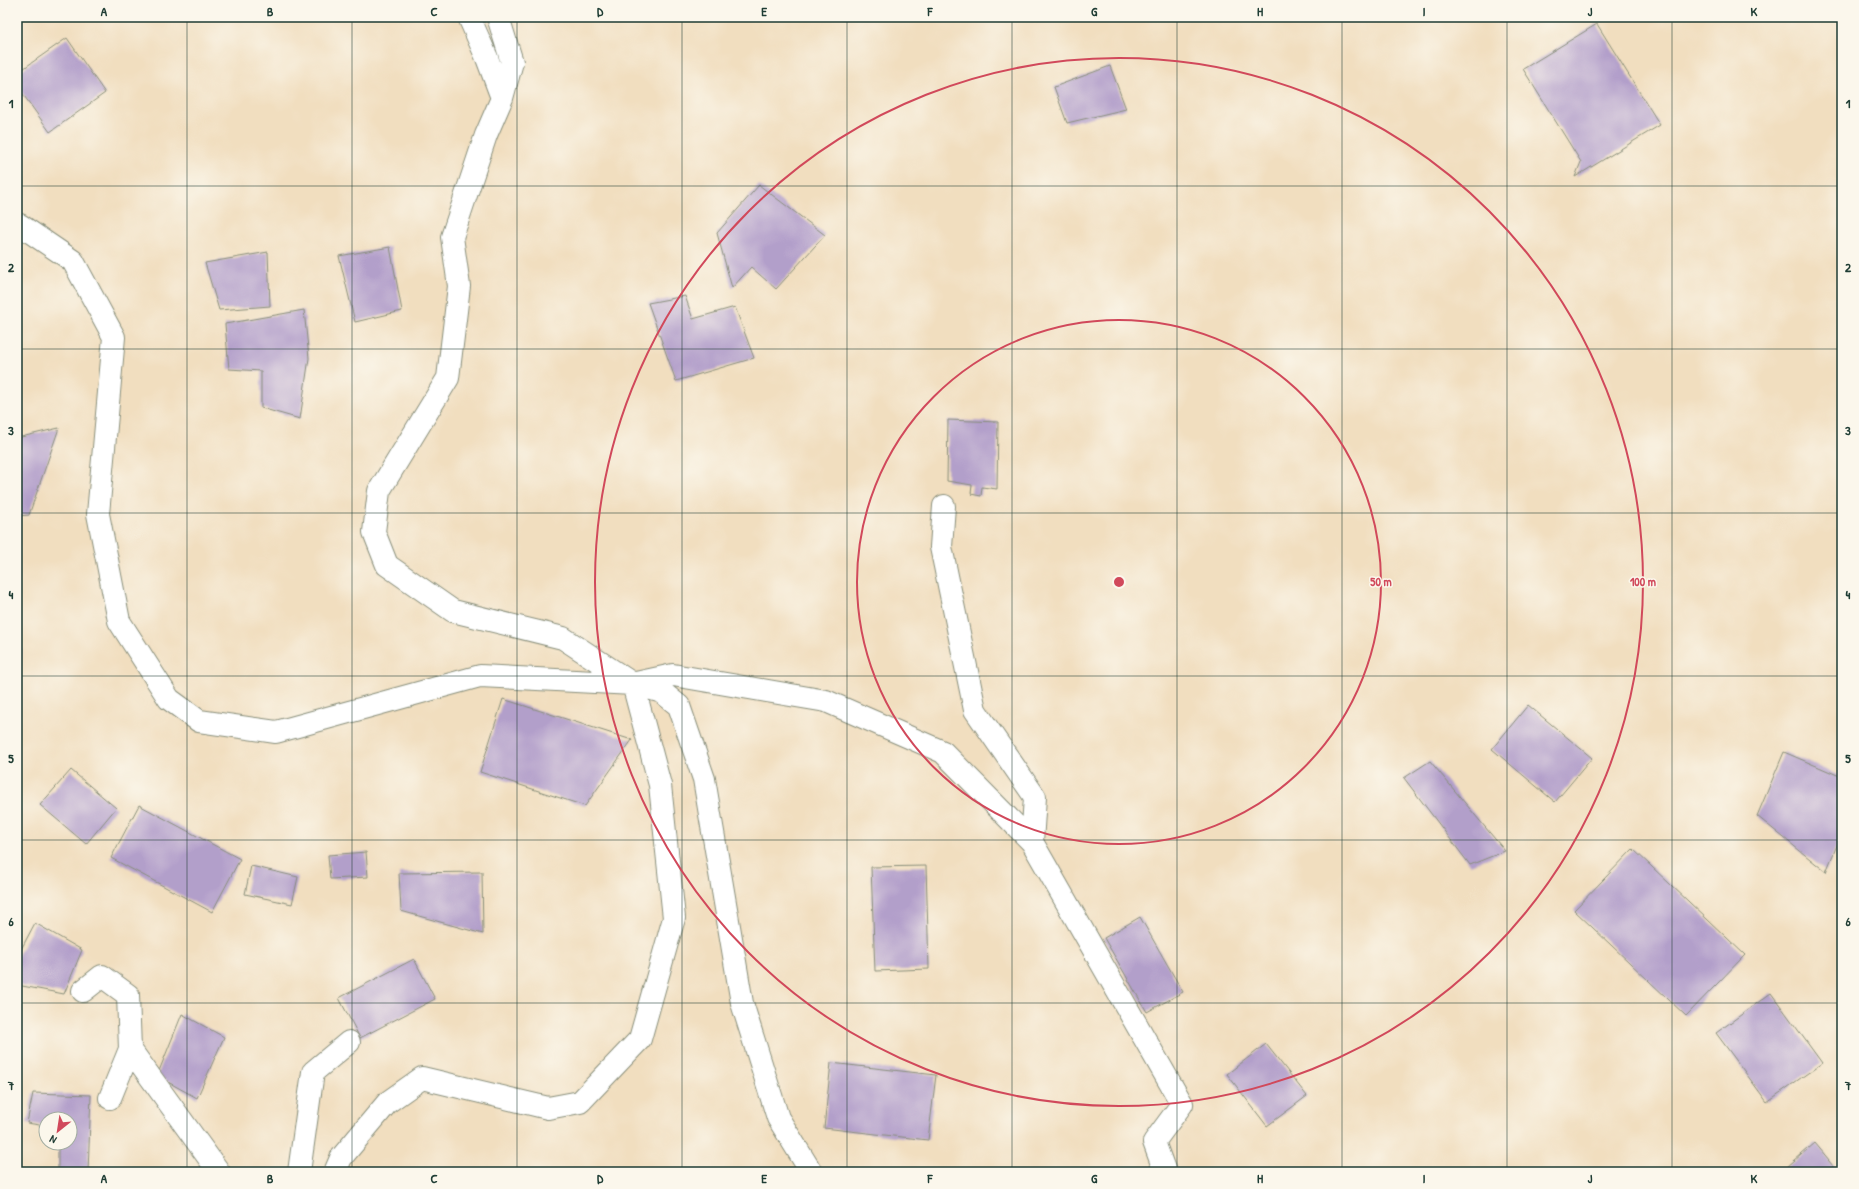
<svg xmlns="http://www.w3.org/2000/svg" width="1859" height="1189" font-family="'Patrick Hand',sans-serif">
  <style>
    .building { fill: #b29fca }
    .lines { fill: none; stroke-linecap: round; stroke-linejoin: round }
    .minor-casing { stroke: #888e7a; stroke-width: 24 }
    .minor { stroke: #fff; stroke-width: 22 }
    .grid { fill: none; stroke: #1f3d34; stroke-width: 1; stroke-opacity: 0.55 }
    .ring { fill: none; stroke: #d1495b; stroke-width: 2 }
    .centre { fill: #d1495b; stroke: #fbf7ec; stroke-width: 2 }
    .ring-label { font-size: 12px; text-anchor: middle; font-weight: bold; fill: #d1495b; stroke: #fbf7ec; stroke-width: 3; stroke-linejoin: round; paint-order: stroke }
    .neatline { fill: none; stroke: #1f3d34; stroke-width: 1.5 }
    .grid-label { font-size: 13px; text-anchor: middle; font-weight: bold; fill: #1f3d34 }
  </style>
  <rect width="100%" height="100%" fill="#fbf7ec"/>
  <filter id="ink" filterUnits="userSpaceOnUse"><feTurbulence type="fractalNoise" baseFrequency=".025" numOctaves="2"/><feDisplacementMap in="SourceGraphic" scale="8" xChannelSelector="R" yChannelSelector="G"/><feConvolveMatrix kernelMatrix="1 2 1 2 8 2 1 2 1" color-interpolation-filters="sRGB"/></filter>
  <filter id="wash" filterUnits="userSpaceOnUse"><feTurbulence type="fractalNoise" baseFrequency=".012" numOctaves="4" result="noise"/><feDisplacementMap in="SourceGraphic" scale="16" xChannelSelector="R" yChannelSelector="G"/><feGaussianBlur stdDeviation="0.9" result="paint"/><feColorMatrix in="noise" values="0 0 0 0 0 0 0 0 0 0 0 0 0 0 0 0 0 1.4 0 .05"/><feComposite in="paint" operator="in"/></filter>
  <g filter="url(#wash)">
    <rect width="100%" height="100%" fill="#f1debf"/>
    <g id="blocks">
      <!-- building -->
      <path class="building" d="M1597 24 1660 125 1575 177 1581 162 1523 69Z
        M67 38 105 93 50 132 17 86V73Z
        M1110 66 1126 109 1067 123 1054 87Z
        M759 185 825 235 776 289 751 267 732 288 717 233Z
        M390 247 402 311 355 322 339 256Z
        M268 252 270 306 219 310 205 263Z
        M685 296 693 319 735 307 754 358 676 381 648 303Z
        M304 310 309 358 300 419 261 408V371L229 369 225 324Z
        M948 420 998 422 997 489 982 487 981 496 971 494 972 485 947 481Z
        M59 428 29 515 17 516V438Z
        M22 648 18 712H17V649Z
        M503 699 632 740 585 806 480 772Z
        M1528 705 1592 758 1555 802 1492 749Z
        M1784 752 1842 777V833L1826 872 1757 816Z
        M1430 761 1505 851 1470 865 1404 778Z
        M71 770 116 808 86 844 40 805Z
        M139 805 240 859 212 912 111 858Z
        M1633 849 1745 955 1686 1016 1574 910Z
        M366 852 368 877 330 879 328 855Z
        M251 866 298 877 292 904 245 894Z
        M926 866 929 969 875 971 871 867Z
        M482 872 483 934 401 911 399 873Z
        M1140 917 1183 992 1147 1012 1104 938Z
        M35 923 82 950 64 994 17 985V957Z
        M414 959 435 999 360 1038 339 998Z
        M1771 993 1822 1063 1767 1102 1716 1033Z
        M182 1014 224 1037 197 1098 157 1076Z
        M1266 1044 1307 1096 1267 1126 1227 1074Z
        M831 1063 936 1075 928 1140 824 1128Z
        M33 1093 91 1095 88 1172H58V1143H70V1119H46V1126L27 1123Z
        M1815 1143 1839 1172H1781Z"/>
    </g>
  </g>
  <g filter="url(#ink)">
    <use href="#blocks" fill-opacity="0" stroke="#888e7a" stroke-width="1"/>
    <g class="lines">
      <!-- minor casing -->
      <g class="minor-casing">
        <path id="minor" d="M469 17 487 58 502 98
          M17 226 20 225 73 261 114 337 98 514 119 621 169 699 199 721 276 732 480 676 633 684 662 692 679 706 704 779 742 1003 778 1118 810 1170 809 1172
          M944 506 941 547 975 710 1035 797 1032 842
          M636 683 673 675 826 701 943 752 1032 842 1182 1104 1154 1142 1165 1172
          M83 991 102 976 128 995 130 1049
          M110 1098 130 1049 219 1172
          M299 1172 313 1072 349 1042
          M335 1172 341 1158 388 1102 422 1078 548 1108 580 1102 640 1039 674 918 660 785 633 684 563 638 453 611 387 565 374 532 379 491 448 378 459 286 452 237 486 135 502 98 512 62 498 17"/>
      </g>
      <!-- minor -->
      <use href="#minor" class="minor"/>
    </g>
  </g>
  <!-- grid -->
  <path class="grid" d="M187 17V1172M352 17V1172M517 17V1172M682 17V1172M847 17V1172M1012 17V1172M1177 17V1172M1342 17V1172M1507 17V1172M1672 17V1172M17 186H1842M17 349H1842M17 513H1842M17 676H1842M17 840H1842M17 1003H1842"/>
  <!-- distance rings -->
  <g class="ring">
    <circle cx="1119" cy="582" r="262"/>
    <circle cx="1119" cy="582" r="524"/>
  </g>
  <circle cx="1119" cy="582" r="6" class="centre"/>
  <g class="ring-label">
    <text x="1381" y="586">50 m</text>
    <text x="1643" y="586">100 m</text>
  </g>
  <!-- margin -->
  <rect width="1859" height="1189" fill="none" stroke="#fbf7ec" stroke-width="44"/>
  <!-- north arrow -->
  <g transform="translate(58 1131) rotate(210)"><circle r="19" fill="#fbf7ec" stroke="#a3ada2"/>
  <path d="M0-3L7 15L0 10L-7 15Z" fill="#d1495b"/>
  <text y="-6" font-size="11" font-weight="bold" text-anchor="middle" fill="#1f3d34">N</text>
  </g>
  <rect x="22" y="22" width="1815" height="1145" class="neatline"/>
  <g class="grid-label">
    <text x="104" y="16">A</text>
    <text x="270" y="16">B</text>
    <text x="434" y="16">C</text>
    <text x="600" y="16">D</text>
    <text x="764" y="16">E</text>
    <text x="930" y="16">F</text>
    <text x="1094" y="16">G</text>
    <text x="1260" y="16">H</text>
    <text x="1424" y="16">I</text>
    <text x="1590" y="16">J</text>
    <text x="1754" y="16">K</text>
    <text x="11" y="108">1</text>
    <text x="1848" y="108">1</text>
    <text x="11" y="272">2</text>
    <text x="1848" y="272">2</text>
    <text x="11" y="435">3</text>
    <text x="1848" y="435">3</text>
    <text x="11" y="599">4</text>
    <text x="1848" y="599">4</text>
    <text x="11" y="763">5</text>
    <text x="1848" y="763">5</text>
    <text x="11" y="926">6</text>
    <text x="1848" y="926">6</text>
    <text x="11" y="1090">7</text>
    <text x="1848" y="1090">7</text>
    <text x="104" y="1183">A</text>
    <text x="270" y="1183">B</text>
    <text x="434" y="1183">C</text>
    <text x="600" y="1183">D</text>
    <text x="764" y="1183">E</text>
    <text x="930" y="1183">F</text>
    <text x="1094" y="1183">G</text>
    <text x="1260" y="1183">H</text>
    <text x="1424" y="1183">I</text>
    <text x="1590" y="1183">J</text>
    <text x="1754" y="1183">K</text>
  </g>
</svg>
